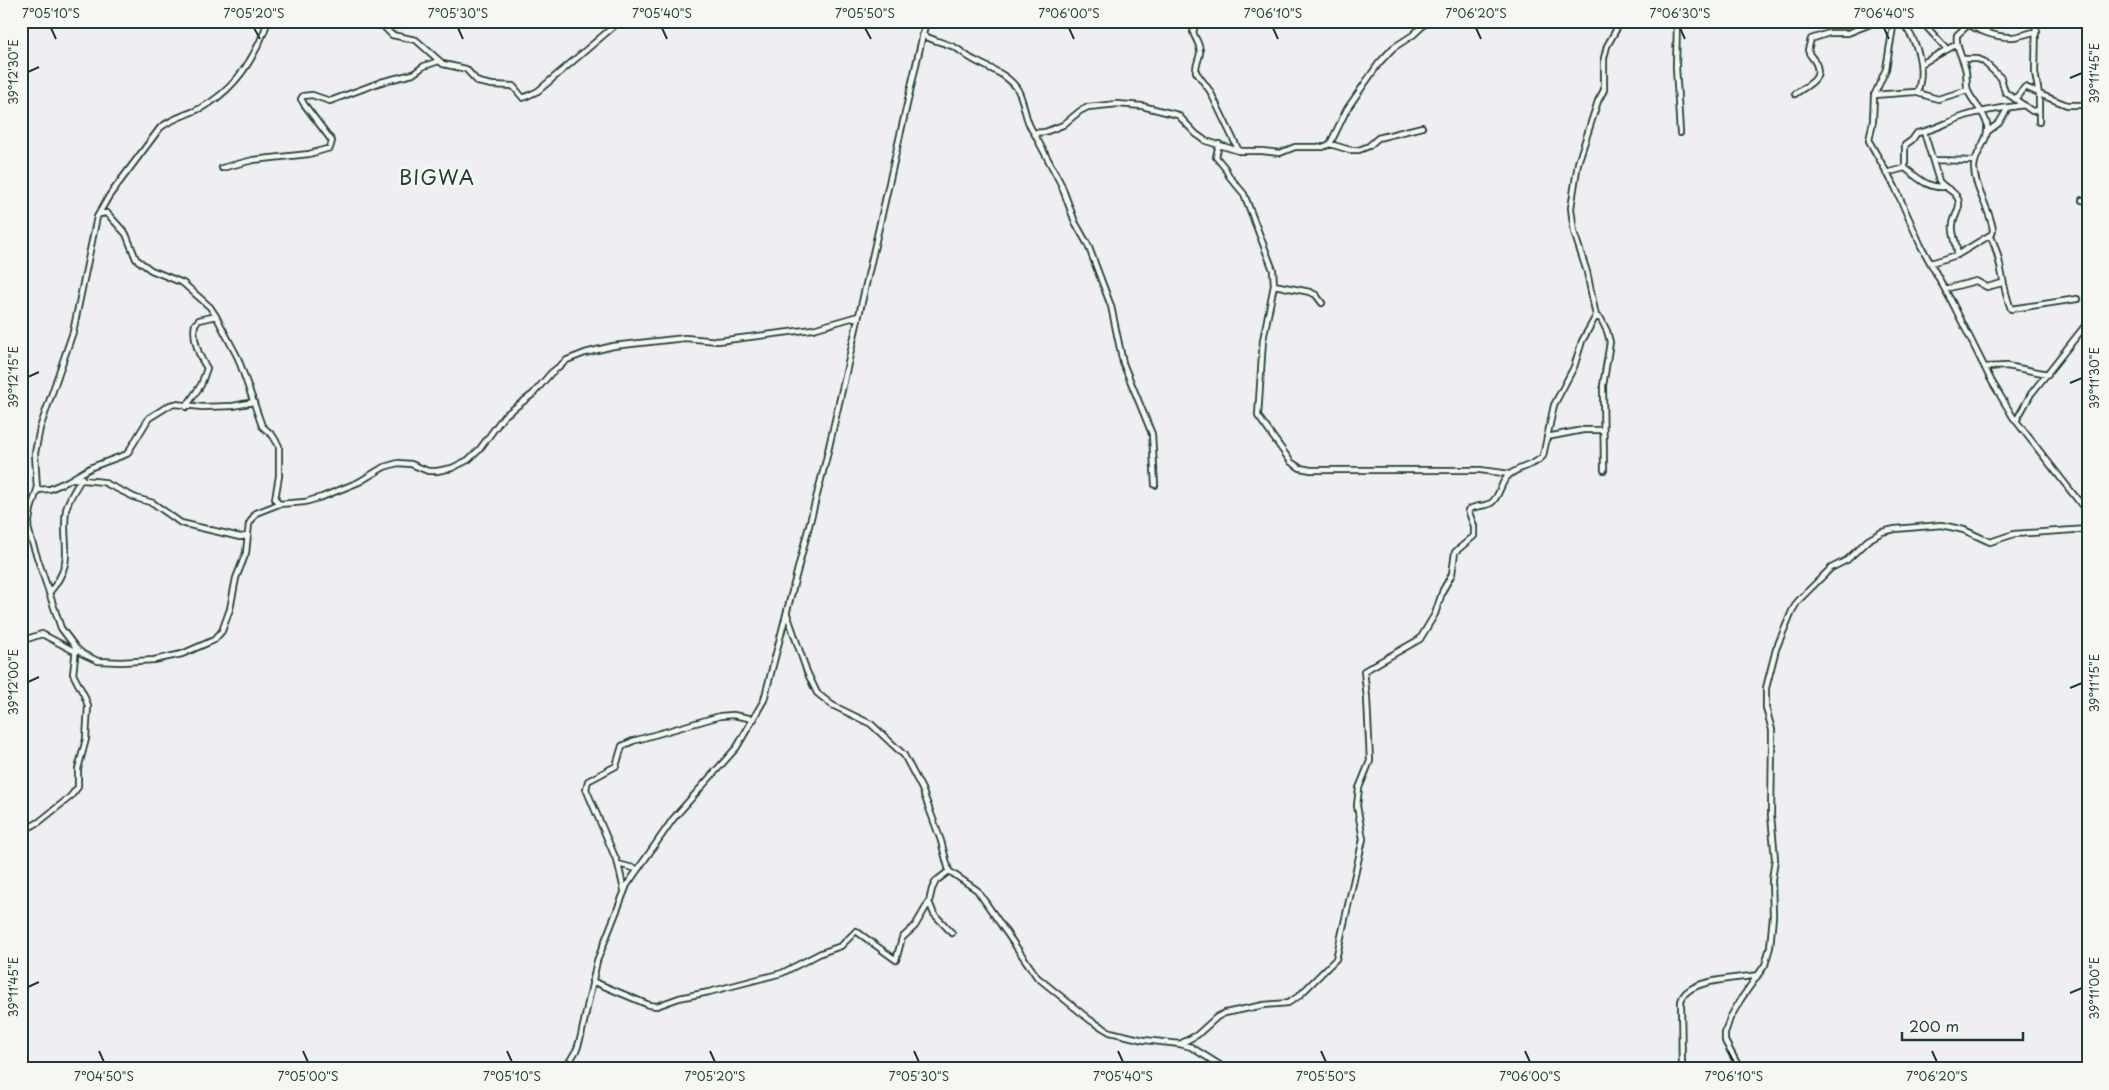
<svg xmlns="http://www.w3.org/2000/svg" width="2109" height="1090" font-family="'Playpen Sans',sans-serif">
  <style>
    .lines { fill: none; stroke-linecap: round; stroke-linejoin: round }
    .minor-casing { stroke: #1f3d34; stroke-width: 8 }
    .minor { stroke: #f6f6f2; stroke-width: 4.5 }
    .ticks { fill: none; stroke: #1f3d34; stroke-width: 2 }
    .labels { text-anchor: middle; stroke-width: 5; stroke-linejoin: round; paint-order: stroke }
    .quarter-label { font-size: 20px; letter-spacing: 1px; fill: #1f3d34; stroke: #f6f6f2 }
    .neatline { fill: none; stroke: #1f3d34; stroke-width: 2 }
    .ticks-label { font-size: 12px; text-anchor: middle; fill: #1f3d34 }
  </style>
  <rect width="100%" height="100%" fill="#eeeef3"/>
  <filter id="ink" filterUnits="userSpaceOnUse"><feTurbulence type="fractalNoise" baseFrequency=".02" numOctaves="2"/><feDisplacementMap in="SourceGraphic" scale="10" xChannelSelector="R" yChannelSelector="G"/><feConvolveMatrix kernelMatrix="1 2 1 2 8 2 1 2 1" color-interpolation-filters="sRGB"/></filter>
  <g filter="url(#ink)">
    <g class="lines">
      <!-- minor casing -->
      <g class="minor-casing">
        <path id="minor" d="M268 21C256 56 235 90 201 108 187 115 172 118 160 128L109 196 97 217 73 332 40 428 35 453 37 490 31 509 28 527 31 539 61 628 76 648 83 654 98 661 121 662 154 660 182 654 214 640 222 631 230 609 236 578 246 553 249 524 256 513 279 504 305 502 322 497 359 482 384 467 398 463 411 464 428 471H437L452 468 468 460 479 450 504 416 533 394 551 373 567 360 585 353 613 346 685 338 718 341 813 329 858 316
          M378 21 392 35 416 40 443 64 466 69 478 82 492 85 513 86 523 98 538 91 620 21
          M1197 21 1193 32C1195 39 1200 43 1200 52 1200 59 1195 64 1196 72L1210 91 1239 151
          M1677 21 1676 67 1680 133
          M1894 21 1886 69 1874 96 1873 121 1869 141 1895 187 1921 246 1953 304 1991 380 2013 417 2088 513
          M1901 21C1918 41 1926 68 1917 93
          M1921 21 1946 48
          M1963 21C1976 30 1996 38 2013 37 2021 36 2029 33 2037 31
          M2036 21 2035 73 2039 94V122
          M922 35C933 40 944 43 954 47 962 51 967 57 974 60 988 68 1005 73 1016 87 1026 101 1023 119 1034 133L1045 132 1063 125 1080 111 1088 107 1118 104 1142 106 1178 115 1196 134 1206 141 1239 151H1262L1280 153 1295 147H1323L1330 144 1347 109 1379 63 1393 48 1413 35 1428 21
          M1962 59H1978L1983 61 2001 78 2005 92 2032 111 2039 110
          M1921 64 1957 44
          M1795 94C1807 85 1826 79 1814 60 1811 56 1809 55 1808 50L1811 39 1829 33H1848L1878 21
          M2039 94 2067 105H2088
          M1874 95 1914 92 1938 99 1968 90
          M2015 99 2025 87 2039 93
          M1924 132 1939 181C1944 188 1953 190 1957 197 1963 206 1954 215 1953 224 1951 233 1958 245 1957 255
          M1987 132 1999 123 2008 108
          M1034 133 1061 184 1075 222 1088 245 1111 306 1123 363 1152 434 1155 485
          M1219 144 1216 157 1225 168 1229 176 1244 194 1273 270 1274 285 1263 340 1258 416 1291 462 1300 468 1311 470H1480L1510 474
          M1330 144 1350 150H1359L1369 146 1378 138 1422 127
          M1934 160 1975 161
          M222 168 253 160 309 154 330 148 332 141 304 104 301 99 303 96 312 95 330 101 381 82 413 74 424 66 439 61
          M1905 168V145L1912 140 1917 133C1933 131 1949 121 1965 116 1983 110 2005 108 2024 105
          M1886 173 1905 168C1917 177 1927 188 1943 187
          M2082 200 2088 201
          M99 214 107 213 126 234 136 259 151 270 183 283 210 307 216 316 238 358 262 426 273 436 279 446V476L275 499 279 504
          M1990 235C2002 257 2001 285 2011 309L2077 299
          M1931 263 1957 255 1992 234 1993 230C1990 208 1975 190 1974 168 1974 152 1990 141 1987 124 1984 111 1973 103 1968 91 1966 85 1967 78 1966 72 1964 59 1955 48 1957 35L1968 25
          M1274 285 1310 292 1316 295 1322 303
          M1945 289 1976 281 1987 287 2002 283
          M1596 316 1601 319 1607 331 1610 342 1603 386 1604 470
          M1985 367 2007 366 2048 374
          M186 407 201 385 207 368C199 357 192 338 195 324L199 320 216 316
          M2016 421 2031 394 2088 322
          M1547 437 1583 430H1603
          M74 479 103 482 136 498 153 503 181 523 240 537 247 536
          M37 490 50 489 68 481 92 467 127 454 149 418 170 405 175 404 202 407 233 406 254 402
          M49 593C77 560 61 546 66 510 68 499 76 488 82 478
          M787 614 807 672 817 693 832 705 871 724 904 755 922 789 941 841 949 871 977 890 1037 977 1090 1020 1110 1032 1144 1040 1180 1044 1191 1047 1226 1069
          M21 641 42 634 76 652
          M21 832 39 822 70 797 78 787V769L86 739 88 706 84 695 73 674 76 648
          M618 864 637 869
          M624 890 618 864 586 789 588 781 616 766 622 746 633 741 720 716 733 715 754 719
          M929 902 934 914 952 933
          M592 981 649 1005 657 1006 679 998 709 992 782 973 821 953 841 946 856 931 896 960 902 938 915 926 929 902 932 889 936 881 949 871
          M1180 1044 1197 1035 1217 1017 1225 1013 1264 1005 1288 1003 1299 996 1336 959 1363 839 1357 806 1359 788 1370 761 1367 698 1364 671 1420 639 1435 614 1443 590 1452 574 1455 552 1474 536V526L1468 510C1475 505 1484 507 1491 503 1500 497 1500 483 1508 476 1518 466 1534 467 1543 456L1554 405 1574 367 1582 341 1596 316 1587 272 1574 232 1571 208 1578 163 1598 101 1604 90V58L1607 46 1621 21
          M565 1069 577 1049 581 1036 597 961 627 885 673 819 737 747 764 700 826 460 926 21
          M1682 1069 1681 1002C1685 978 1740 979 1758 975
          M1740 1069 1725 1041V1033L1730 1018 1741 999 1765 965 1770 947 1773 916 1772 880 1775 859 1771 815 1772 742V730L1766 708V688L1776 649 1792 611 1798 601 1831 568 1847 560 1868 540 1882 532 1895 529 1942 525 1964 530 1990 542 2014 534 2088 529"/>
      </g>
      <!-- minor -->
      <use href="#minor" class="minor"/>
    </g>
  </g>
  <!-- ticks -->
  <path class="ticks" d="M51 28 56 39M254 28 260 39M458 28 463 39M662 28 667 39M865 28 871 39M1069 28 1074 39M1273 28 1278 39M1476 28 1481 39M1680 28 1685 39M1884 28 1889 39M28 72 39 67M2070 78 2082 73M28 377 39 372M2070 383 2082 378M28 682 39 677M2070 688 2082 683M28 987 39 982M2070 993 2082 988M99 1051 104 1062M303 1051 308 1062M507 1051 512 1062M710 1051 715 1062M914 1051 919 1062M1118 1051 1123 1062M1321 1051 1326 1062M1525 1051 1530 1062M1728 1051 1734 1062M1932 1051 1937 1062"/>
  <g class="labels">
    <!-- quarter labels -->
    <g class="quarter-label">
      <text x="437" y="185">BIGWA</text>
    </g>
  </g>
  <!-- margin -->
  <rect width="2109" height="1090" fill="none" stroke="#f6f6f2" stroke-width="55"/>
  <!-- scale -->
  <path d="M1902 1032v8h121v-8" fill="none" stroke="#1f3d34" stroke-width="2.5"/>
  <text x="1909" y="1032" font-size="15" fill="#1f3d34" stroke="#f6f6f2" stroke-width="4" paint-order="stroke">200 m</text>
  <rect x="28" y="28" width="2054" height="1034" class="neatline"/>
  <g class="ticks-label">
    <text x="51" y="18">7°05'10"S</text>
    <text x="254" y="18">7°05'20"S</text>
    <text x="458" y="18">7°05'30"S</text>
    <text x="662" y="18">7°05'40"S</text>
    <text x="865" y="18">7°05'50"S</text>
    <text x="1069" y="18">7°06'00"S</text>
    <text x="1273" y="18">7°06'10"S</text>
    <text x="1476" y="18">7°06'20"S</text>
    <text x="1680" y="18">7°06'30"S</text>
    <text x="1884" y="18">7°06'40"S</text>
    <text transform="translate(14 72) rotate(-90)" y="4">39°12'30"E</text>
    <text transform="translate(2095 73) rotate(-90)" y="4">39°11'45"E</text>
    <text transform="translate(14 377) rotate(-90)" y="4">39°12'15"E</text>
    <text transform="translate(2095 378) rotate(-90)" y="4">39°11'30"E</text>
    <text transform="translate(14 682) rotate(-90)" y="4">39°12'00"E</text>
    <text transform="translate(2095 683) rotate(-90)" y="4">39°11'15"E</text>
    <text transform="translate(14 987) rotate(-90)" y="4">39°11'45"E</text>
    <text transform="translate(2095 988) rotate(-90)" y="4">39°11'00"E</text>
    <text x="104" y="1081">7°04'50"S</text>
    <text x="308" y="1081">7°05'00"S</text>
    <text x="512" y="1081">7°05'10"S</text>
    <text x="715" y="1081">7°05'20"S</text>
    <text x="919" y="1081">7°05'30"S</text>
    <text x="1123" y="1081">7°05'40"S</text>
    <text x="1326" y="1081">7°05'50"S</text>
    <text x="1530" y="1081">7°06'00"S</text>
    <text x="1734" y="1081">7°06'10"S</text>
    <text x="1937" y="1081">7°06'20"S</text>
  </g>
</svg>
